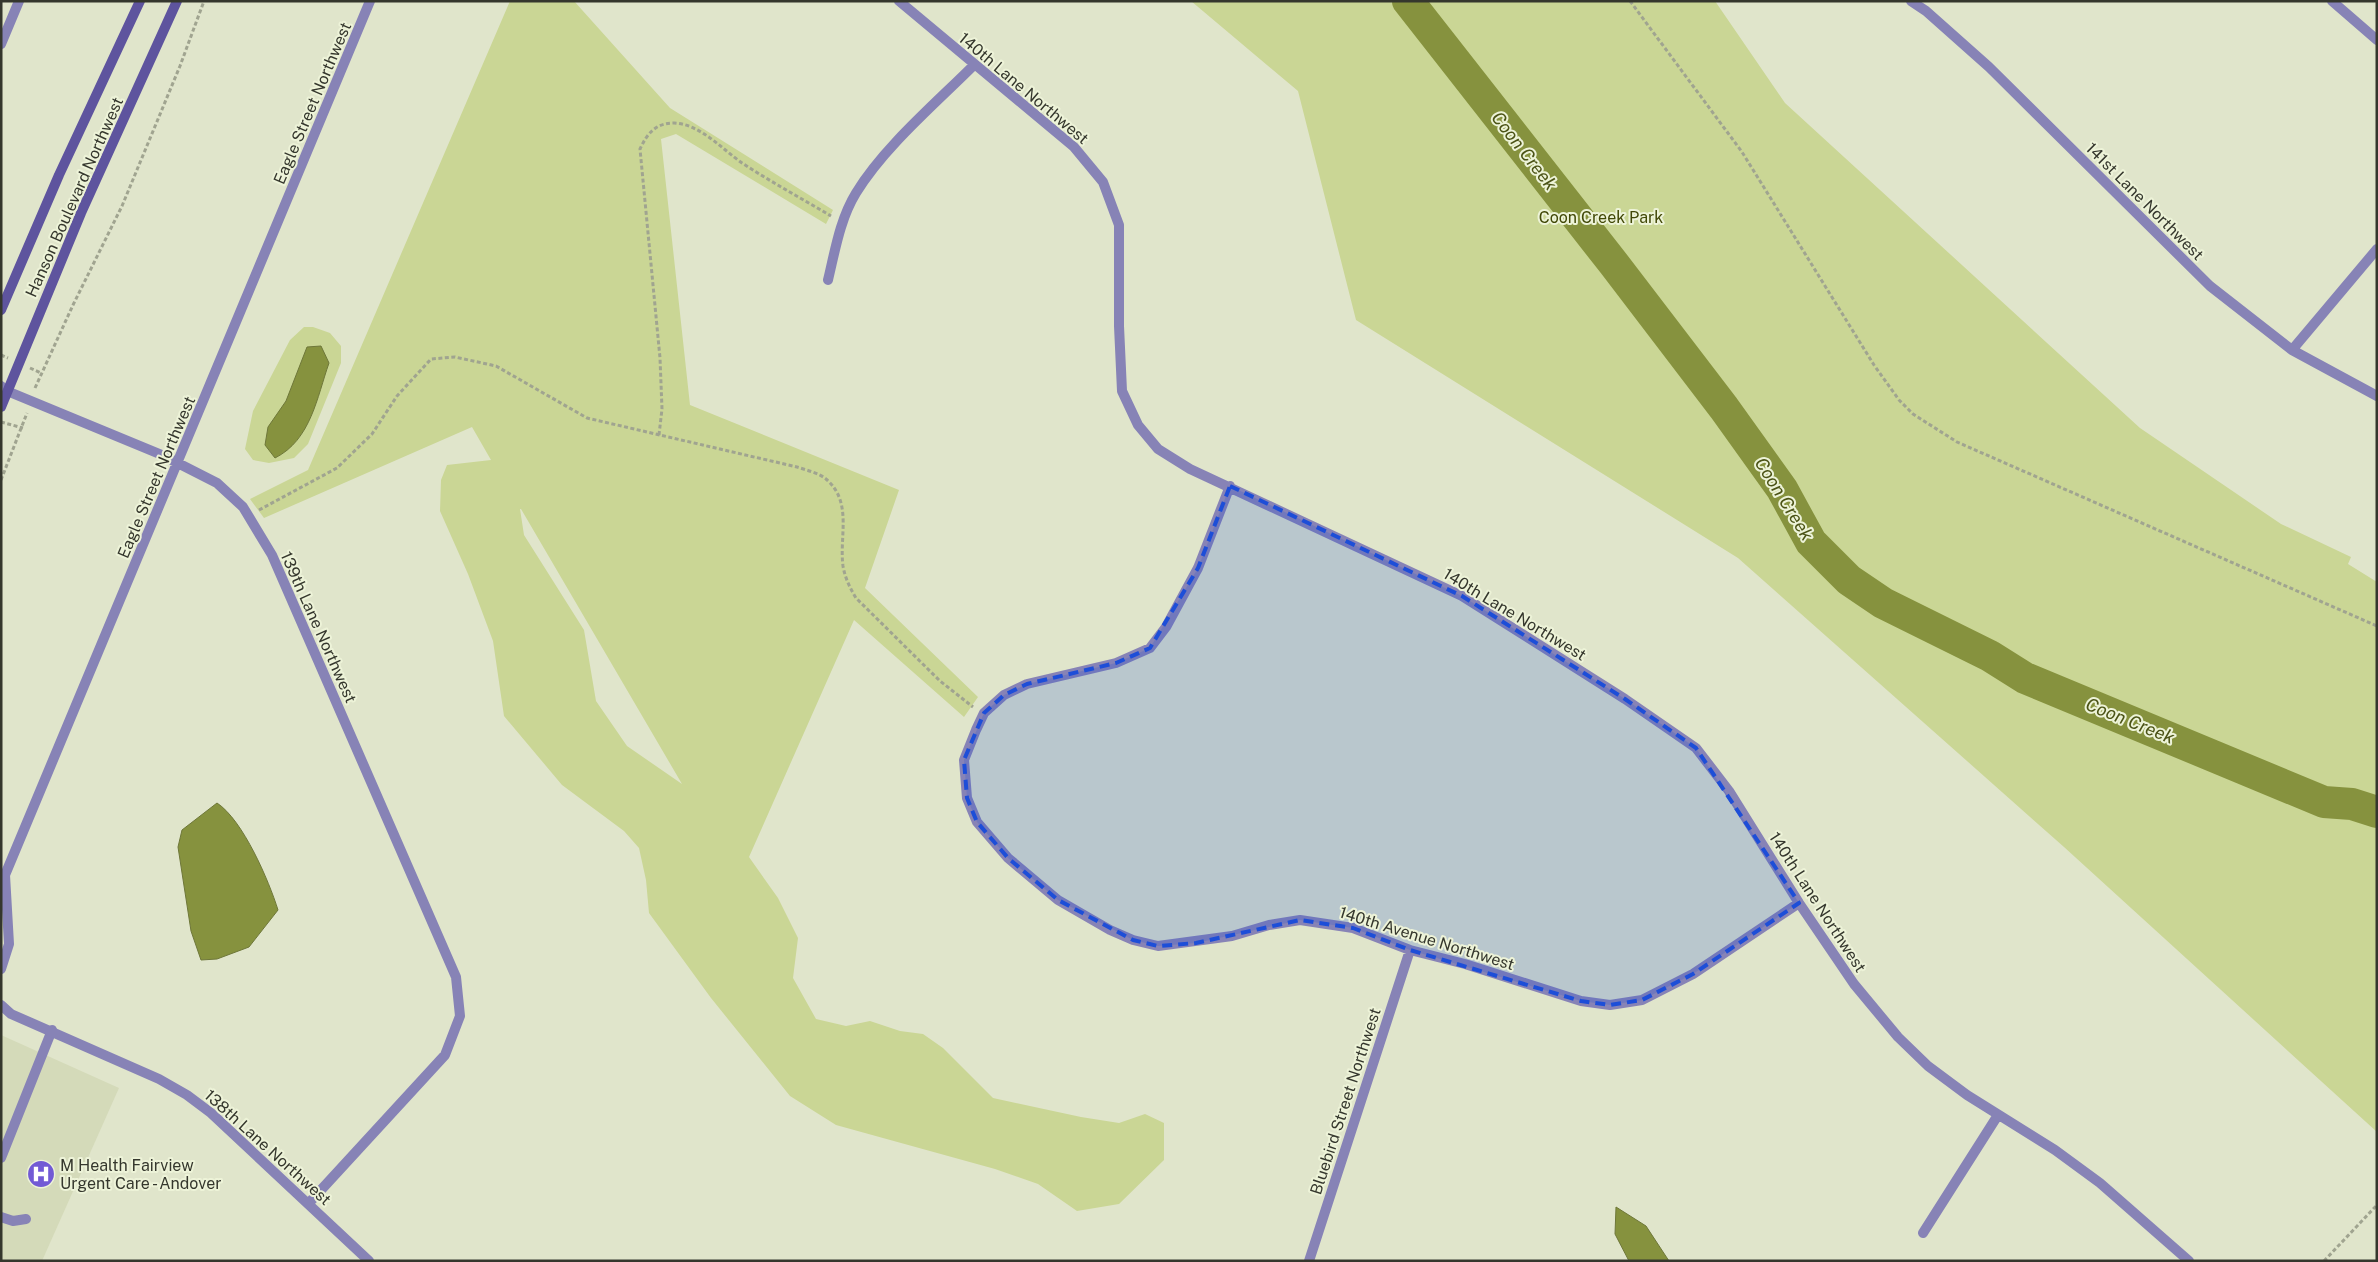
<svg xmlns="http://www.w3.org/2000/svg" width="2378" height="1262" font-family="'Public Sans',sans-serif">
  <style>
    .built { fill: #d4dab9 }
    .green { fill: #cad695; fill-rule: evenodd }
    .water { fill: #86923e; stroke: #6e7739 }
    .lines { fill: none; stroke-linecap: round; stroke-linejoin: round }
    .river { stroke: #86923e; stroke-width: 32 }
    .path { stroke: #a0a490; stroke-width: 3; stroke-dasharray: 4 2.5; stroke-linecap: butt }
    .service { stroke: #8783b6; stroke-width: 10 }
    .minor { stroke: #8783b6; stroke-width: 10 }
    .tertiary { stroke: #8783b6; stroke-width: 10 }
    .secondary { stroke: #5e549e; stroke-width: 10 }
    .marked { fill: #1d4ed8; fill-opacity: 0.2; stroke: #1d4ed8; stroke-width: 4; stroke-dasharray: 10 6; stroke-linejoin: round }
    .labels { text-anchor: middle; stroke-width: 4; stroke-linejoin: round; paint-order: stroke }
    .street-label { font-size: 16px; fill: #35372d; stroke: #edf3d8 }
    .park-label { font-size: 16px; fill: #414807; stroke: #edf3d8 }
    .poi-label { font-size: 16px; fill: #35372d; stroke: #edf3d8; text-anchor: start }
    .water-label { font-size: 18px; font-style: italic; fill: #4b5316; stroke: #edf3d8 }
  </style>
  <rect width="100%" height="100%" fill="#e0e5cb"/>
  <!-- built -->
  <path class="built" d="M1 1035 119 1088 42 1261H1Z"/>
  <!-- green -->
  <path class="green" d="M510 1H574L670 108 833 210 826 224 676 134 661 139 690 405 899 490 865 588 978 697 964 717 854 620 749 857 778 898 798 938 793 978 816 1019 846 1026 870 1021 900 1031 923 1034 943 1048 993 1098 1081 1117 1119 1123 1145 1114 1164 1123V1160L1119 1204 1077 1211 1038 1184 995 1169 836 1125 790 1096 711 998 649 913 646 880 639 848 624 831 562 785 504 716 493 641 468 574 440 511 441 480 447 465 491 460 472 427 264 518 250 499 308 470ZM520 509H521L682 784 627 746 596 701 584 630 524 535Z
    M1191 1H1715L1785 103 2140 428 2281 524 2351 557 2348 564 2377 582V1132L2064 847 1738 558 1356 320 1298 91Z
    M304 327H313L330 333 341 346V363L308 444 294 458 269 463 253 460 245 449 253 411 290 340Z"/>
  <!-- water -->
  <path class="water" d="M321 346 329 363C317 397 311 440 275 458L265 445 268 427 286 401 307 347Z
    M217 803C243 820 269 881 278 910L249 947 217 959 201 960 191 931 178 847 182 830Z
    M1616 1207 1646 1226 1669 1261H1629L1615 1234Z"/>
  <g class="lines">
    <!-- river -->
    <path class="river" d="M1408 1 1614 264 1724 408 1782 489 1811 542 1849 580 1883 603 1990 656 2025 678 2324 802 2352 804 2377 812"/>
    <!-- path -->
    <path class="path" d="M1630 1 1742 152 1874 365 1899 400 1913 414 1957 442 2377 626
      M1 355 8 358
      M30 368 41 373
      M35 388 73 305 122 206 180 66 204 1
      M1 422 23 428
      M659 435 662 409 660 358 640 149C647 134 655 123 674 123 700 124 722 149 742 163 771 182 801 198 831 216
      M1 480 27 413
      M259 510 337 468 372 434 397 396 431 359 455 357 496 366 587 418 797 467C806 470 819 473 826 479 853 502 839 536 843 566 845 578 850 588 856 598L940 681 973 707
      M2324 1261 2377 1205"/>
    <!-- service -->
    <path class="service" d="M1 44 19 1
      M1 1158 52 1030
      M1 1217 13 1221 26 1219"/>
    <!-- minor -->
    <path class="minor" d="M899 1 1074 147 1103 182 1119 225V326L1122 391 1138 425 1158 449 1190 469 1462 596 1625 699 1696 748 1729 791 1799 903 1854 984 1898 1037 1928 1066 1967 1095 2055 1150 2100 1183 2189 1261
      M1911 1 1926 11 1989 67 2210 286 2292 350 2377 396
      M2332 1 2377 40
      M828 280C835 251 840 219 856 193 884 147 936 103 974 65
      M2292 350 2377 249
      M7 391 162 455 217 483 243 507 272 555 456 977 460 1016 445 1055 309 1203
      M1230 486 1198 568 1166 627 1150 648 1116 663 1027 684 1004 695 984 713 976 730 964 760 967 798 977 822 1008 858 1058 900 1110 930 1133 940 1158 946 1232 936 1269 925 1300 920 1353 928 1410 950 1465 964 1581 1001 1610 1005 1642 1000 1693 974 1799 903
      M1 969 9 944 5 875 370 1
      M1 1005 11 1014 159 1079 187 1095 211 1113 369 1261
      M1923 1233 1998 1115
      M1309 1261 1410 950"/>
    <!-- tertiary -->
    <path class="tertiary" d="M1 386 7 391"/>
    <!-- secondary -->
    <path class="secondary" d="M1 310 59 175 140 1
      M1 407 81 213 177 1"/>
  </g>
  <!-- marked area -->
  <path class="marked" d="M1230 486 1462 596 1625 699 1696 748 1799 903 1693 974 1642 1000 1610 1005 1581 1001 1410 950 1353 928 1300 920 1196 943 1158 946 1133 940 1058 900 1008 858 977 822 967 798 964 760 984 713 1004 695 1027 684 1116 663 1150 648 1198 568Z"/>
  <!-- icons -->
  <defs>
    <g id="hospital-disc" transform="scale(1.4375)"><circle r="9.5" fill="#725ad5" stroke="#edf3d8"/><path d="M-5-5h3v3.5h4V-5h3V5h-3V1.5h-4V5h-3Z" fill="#fff"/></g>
  </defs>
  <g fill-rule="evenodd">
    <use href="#hospital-disc" x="41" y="1174"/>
  </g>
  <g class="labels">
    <!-- street labels -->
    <g class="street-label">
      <text transform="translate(1024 88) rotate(40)" y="6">140th Lane Northwest</text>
      <text transform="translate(312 103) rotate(-67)" y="6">Eagle Street Northwest</text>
      <text transform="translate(74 197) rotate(-66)" y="6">Hanson Boulevard Northwest</text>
      <text transform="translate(2145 201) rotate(45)" y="6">141st Lane Northwest</text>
      <text transform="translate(156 477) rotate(-67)" y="6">Eagle Street Northwest</text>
      <text transform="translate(1515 614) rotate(31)" y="6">140th Lane Northwest</text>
      <text transform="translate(319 627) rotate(66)" y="6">139th Lane Northwest</text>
      <text transform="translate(1818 902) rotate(57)" y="6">140th Lane Northwest</text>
      <text transform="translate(1427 938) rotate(17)" y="6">140th Avenue Northwest</text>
      <text transform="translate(1345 1101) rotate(-72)" y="6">Bluebird Street Northwest</text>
      <text transform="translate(268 1147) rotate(42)" y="6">138th Lane Northwest</text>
    </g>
    <!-- park labels -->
    <g class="park-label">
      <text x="1601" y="223">Coon Creek Park</text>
    </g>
    <!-- poi labels -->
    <g class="poi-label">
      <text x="60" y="1171">M Health Fairview<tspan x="60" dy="18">Urgent Care - Andover</tspan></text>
    </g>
    <!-- water labels -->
    <g class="water-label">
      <text transform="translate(1524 151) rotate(52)" y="6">Coon Creek</text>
      <text transform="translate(1784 499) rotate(58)" y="6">Coon Creek</text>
      <text transform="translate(2130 721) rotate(22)" y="6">Coon Creek</text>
    </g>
  </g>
  <!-- border -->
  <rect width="2378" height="1262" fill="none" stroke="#35372d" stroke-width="5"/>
</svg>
